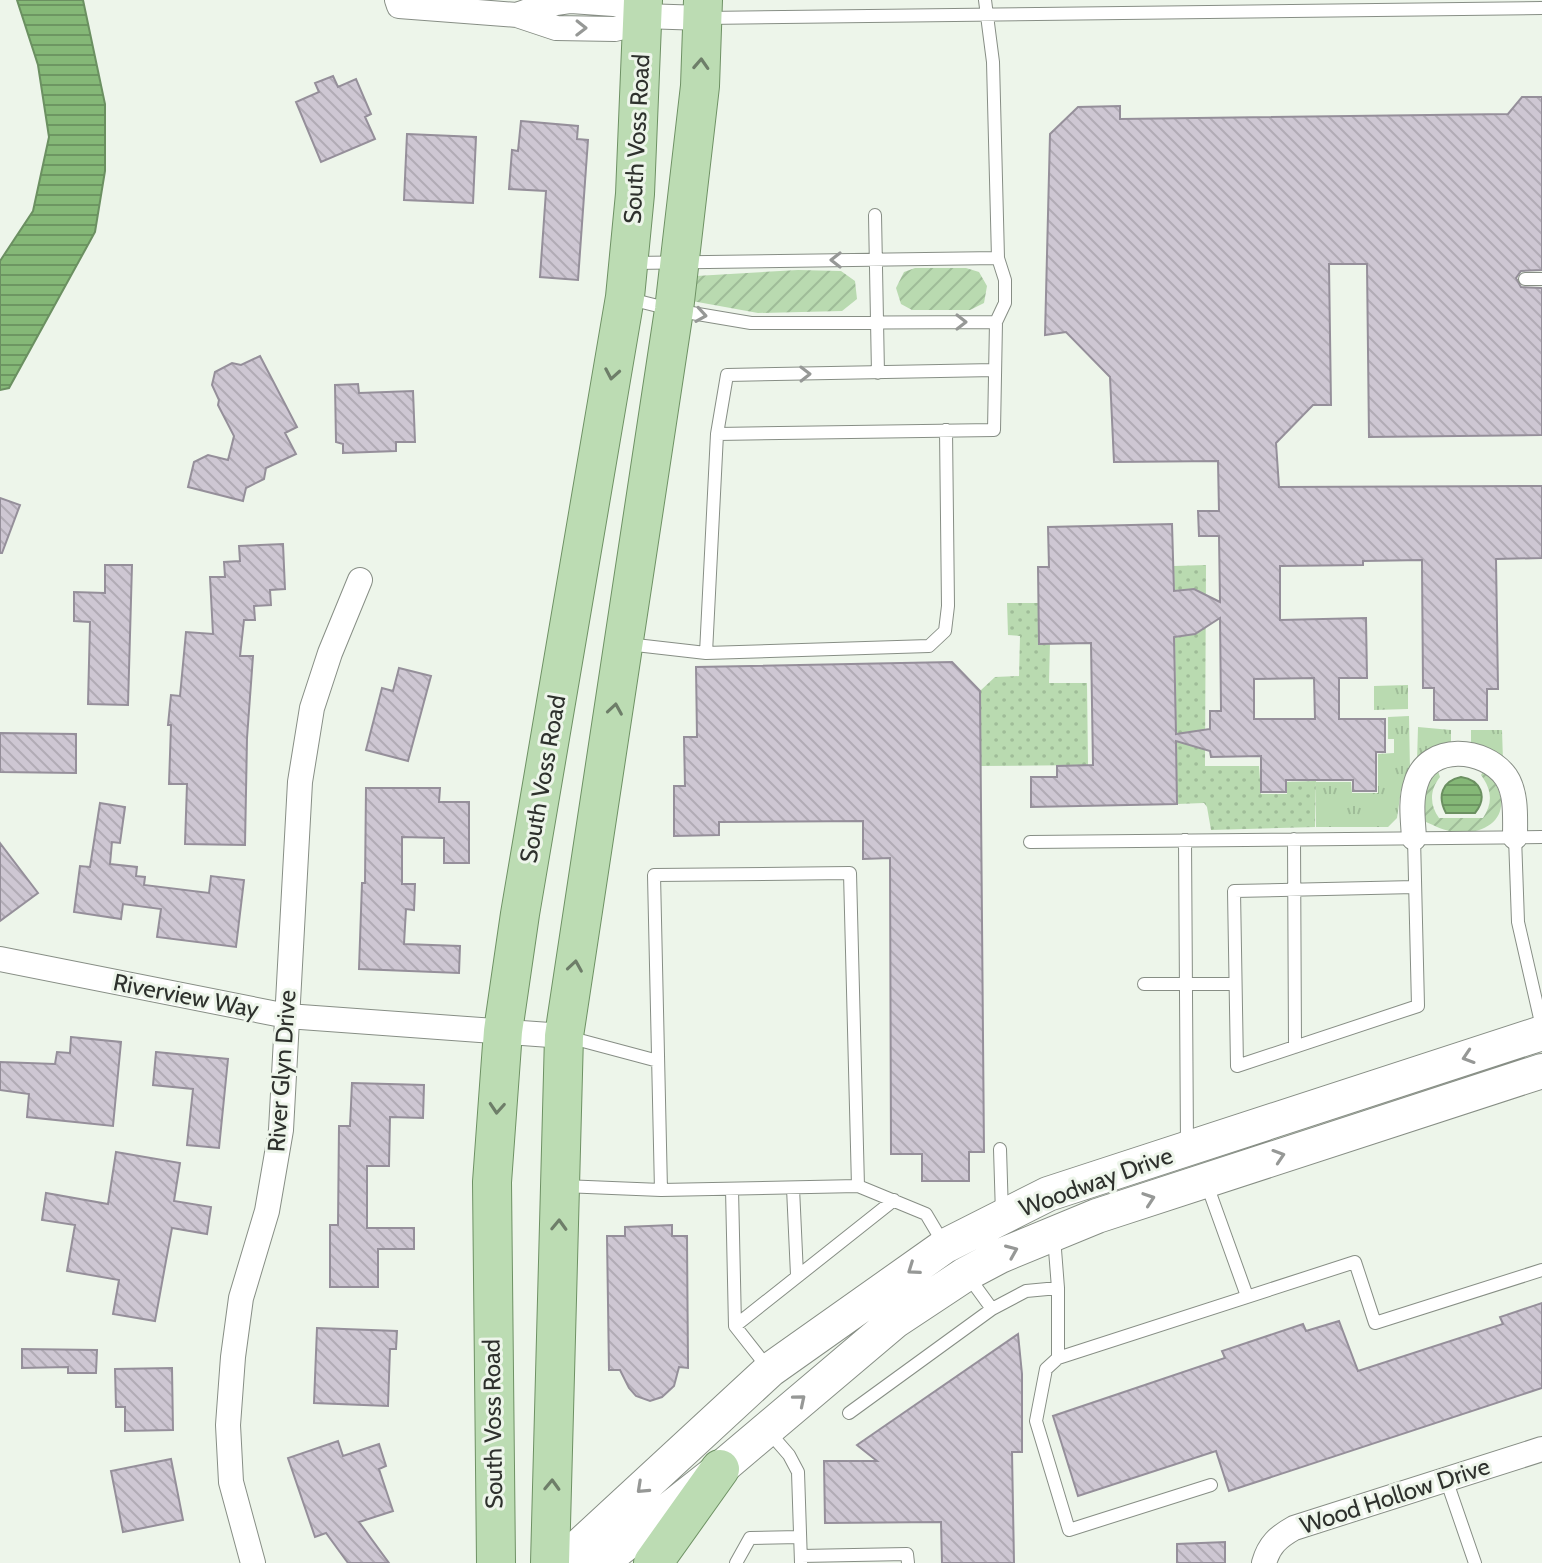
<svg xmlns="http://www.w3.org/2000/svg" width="1542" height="1563" font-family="Cabin,sans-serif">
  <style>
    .grass { fill: url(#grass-tufts) }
    .park { fill: url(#park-dots) }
    .garden { fill: url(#garden-furrows) }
    .water { fill: url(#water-rules); stroke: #6b9061; stroke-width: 2 }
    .building { fill: url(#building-back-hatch); stroke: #958f9a; stroke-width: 2; fill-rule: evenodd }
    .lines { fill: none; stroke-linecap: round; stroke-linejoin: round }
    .lane-casing { stroke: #878e85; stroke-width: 14 }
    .street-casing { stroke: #878e85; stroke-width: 26 }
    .secondary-casing { stroke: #878e85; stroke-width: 36 }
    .primary-casing { stroke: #6e9164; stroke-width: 40 }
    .lane { stroke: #fff; stroke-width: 12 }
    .street { stroke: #fff; stroke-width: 24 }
    .secondary { stroke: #fff; stroke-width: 34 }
    .primary { stroke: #bcdcb3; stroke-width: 38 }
    .oneway { stroke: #969896 }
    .oneway2 { stroke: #6e7e69 }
    .labels { text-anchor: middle; stroke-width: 6; stroke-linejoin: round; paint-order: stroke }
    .street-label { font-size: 24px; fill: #2e312d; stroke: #edf5ea }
  </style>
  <defs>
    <pattern id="grass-tufts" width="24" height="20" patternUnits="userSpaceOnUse" patternTransform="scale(2)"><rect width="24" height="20" fill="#b9dab0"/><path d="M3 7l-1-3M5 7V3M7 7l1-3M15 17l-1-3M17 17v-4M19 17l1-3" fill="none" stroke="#9fbc98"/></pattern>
    <pattern id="park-dots" width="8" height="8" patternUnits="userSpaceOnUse" patternTransform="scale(2)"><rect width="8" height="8" fill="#b9dab0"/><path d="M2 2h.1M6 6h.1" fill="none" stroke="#9fbc98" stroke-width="1.8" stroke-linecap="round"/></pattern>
    <pattern id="garden-furrows" width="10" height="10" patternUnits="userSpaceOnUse" patternTransform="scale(2)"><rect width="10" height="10" fill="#b9dab0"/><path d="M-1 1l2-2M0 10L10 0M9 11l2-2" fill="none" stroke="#9fbc98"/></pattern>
    <pattern id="water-rules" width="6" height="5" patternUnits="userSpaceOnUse" patternTransform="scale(2)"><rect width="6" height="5" fill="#85b877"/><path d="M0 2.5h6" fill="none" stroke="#6d9662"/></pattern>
    <pattern id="building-back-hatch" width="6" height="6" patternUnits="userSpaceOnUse" patternTransform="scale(2)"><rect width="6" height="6" fill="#cec7d3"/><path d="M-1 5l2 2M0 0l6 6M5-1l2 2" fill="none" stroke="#b1abb5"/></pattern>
  </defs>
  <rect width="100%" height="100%" fill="#edf5ea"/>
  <!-- grass -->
  <path class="grass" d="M1408 685V709L1374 710V686Z
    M1409 716 1410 770 1401 790 1397 818 1388 827H1316V782H1351L1352 793H1378V754L1394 753V739H1388V717Z
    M1418 727 1451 730V744L1417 762Z
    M1471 730H1502L1503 761 1471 744Z"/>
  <!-- park -->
  <path class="park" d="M1206 565 1205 766H1259L1261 794H1287V782L1316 781 1315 827 1211 830 1207 807 1204 803 1177 804 1174 566Z
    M1007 603H1039L1050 643 1049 683H1087L1088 765 980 766V691L995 677 1019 676 1020 636 1008 635Z"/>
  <!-- garden -->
  <path class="garden" d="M915 268H966L979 272 987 286 984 303 970 310H912L901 304 896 288 904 272Z
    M798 270 841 271 855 281 857 299 842 311 758 313 692 301 696 276Z
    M1484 770C1517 801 1500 836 1455 832 1445 831 1435 826 1426 822 1419 804 1424 784 1438 771L1440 777C1429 791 1430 805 1439 818H1483C1493 803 1492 790 1481 775Z"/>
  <!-- water -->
  <path class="water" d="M17 0H83L105 104V171L95 232 9 388 0 390V261L33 211 49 137 38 65Z
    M1461 777C1481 780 1488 797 1475 813H1446C1437 796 1442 781 1461 777Z"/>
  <!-- building -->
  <path class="building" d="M333 76 338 87 356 79 371 114 365 117 375 139 321 162 296 102 319 92 315 83Z
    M1522 97H1542V270L1521 271 1516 278 1521 287 1542 288V435L1369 437 1367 264H1329L1331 405H1313L1276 443 1279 487 1542 486V558L1496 559 1498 689H1487V720H1434V688H1423L1422 560 1363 561V565L1280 566V620L1366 618 1367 678H1339V719H1385V752H1376V791H1353V780H1286V792H1261V756L1211 757 1210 751 1176 741 1177 804 1031 807V777H1057V766L1093 765 1091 643 1039 644 1038 567H1049L1048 527 1172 524 1174 591 1194 589 1220 602 1219 536H1199L1198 511H1219L1218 461 1114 462 1110 377 1066 332 1045 335 1050 134 1078 107 1120 106V119L1508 114ZM1220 618 1221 711H1210V729L1176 734 1174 637 1195 634ZM1314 678 1315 719H1254V679Z
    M521 121 578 126 577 139 588 140 578 280 540 277 546 191 509 189 512 150 518 151Z
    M407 134 476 137 473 203 404 200Z
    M260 356 297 427 285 433 296 454 266 468 264 479 246 488 243 501 188 487 194 462 208 455 228 460 234 436 218 405 219 400 212 385 215 372 232 363 241 365Z
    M358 384 359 393 413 391 415 442H396V451L343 453V444L336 442 335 385Z
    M0 498 20 505 2 553H0Z
    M283 544 285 589 270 590 271 605 254 606 255 620H244L240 656H253L247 738 245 845 185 844 187 784H169L171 725H168L171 695 180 696 186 632 213 634 210 577H225L224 562 240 561 239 546Z
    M105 565H132L128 705 88 704 90 622 74 621V592L105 593Z
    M952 662 980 691 984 1152H969V1181H922V1154H891L890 858 863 859V821L719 822V835L674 836V786H685L684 737H697L696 667Z
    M399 668 431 676 408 761 366 750 382 688 393 691Z
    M0 733 76 734V773L0 772Z
    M366 788H440L439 802H469V863H444V838L402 837V884H415L414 910 406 909 404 944 460 946 459 973 359 969 362 883H365Z
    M100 803 125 807 120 843 112 842 110 864 137 867 136 876 145 877 144 885 209 893 211 876 244 880 236 947 157 937 161 909 123 904 121 919 74 912 80 866 90 867Z
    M0 843 38 893 0 921Z
    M71 1037 121 1042 113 1126 27 1117 29 1094 0 1090V1062L55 1064 57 1052 70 1053Z
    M156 1052 228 1059 219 1148 187 1145 193 1089 153 1085Z
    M352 1083 424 1085 423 1118 390 1117 389 1166H367V1228H414V1249H378V1287H330V1225H338L339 1126H350Z
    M116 1152 180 1163 174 1201 211 1207 207 1234 172 1228 155 1321 113 1314 119 1280 67 1271 75 1225 42 1220 46 1193 108 1204Z
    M672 1225V1236H687L688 1368 679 1367 674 1386 662 1397 650 1401 636 1396 629 1388 620 1370H609L607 1236H625V1227Z
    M1542 1303V1388L1229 1491 1216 1451 1078 1496 1053 1416 1225 1358 1222 1351 1303 1324 1306 1331 1339 1321 1358 1371 1503 1324 1500 1317Z
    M317 1328 397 1331 396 1349H390L388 1406 314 1403Z
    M1018 1334 1022 1374V1452H1012L1014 1563H942L941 1522 825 1523 824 1461H877L857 1445Z
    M22 1349 97 1350 96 1373H68V1367L22 1368Z
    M172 1368 173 1430 125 1431V1407H116L115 1369Z
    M338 1441 343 1456 379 1444 386 1466 379 1469 393 1511 359 1522 389 1563H348L326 1533 315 1537 288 1458Z
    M171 1459 183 1520 123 1532 111 1471Z
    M1225 1542V1563H1177V1544Z"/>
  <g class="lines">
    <!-- lane casing -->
    <g class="lane-casing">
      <path id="lane" d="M705 18 1542 8
        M875 215 878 373
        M633 263 998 258
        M1525 279H1542
        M630 299 674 310 751 323 996 322
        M717 434 994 430 996 322 1005 303V280L998 258 993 62 985 0
        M627 644 706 653 929 646 945 631 948 606 946 430
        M706 653 717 434 727 375 995 370
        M1515 837 1518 922 1542 1027
        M1414 838 1418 1006 1237 1066 1234 891 1415 887
        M1294 839 1295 1047
        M1185 840 1187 1145
        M1030 842 1542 837
        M1144 984H1235
        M568 1037 658 1061
        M1000 1149 1002 1214
        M1206 1182 1247 1296
        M563 1186 661 1190 858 1186 926 1214 945 1246
        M793 1188 797 1275
        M732 1189 735 1326 768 1368
        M661 1190 654 875 850 873 858 1186
        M1054 1237 1058 1288V1358L1046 1369 1036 1421 1069 1530 1211 1485
        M968 1276 992 1309
        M735 1326 894 1200
        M1058 1358 1355 1262 1375 1323 1542 1270
        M849 1413 992 1309 1026 1291 1058 1288
        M769 1432 789 1455 798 1472 801 1563
        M1446 1479 1475 1563
        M801 1556 907 1554 908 1563
        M736 1563 750 1538 800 1537"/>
    </g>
    <!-- street casing -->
    <g class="street-casing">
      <path id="street" d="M397 0 399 6 517 15 556 28 615 29 627 26 643 16 703 18
        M517 15 544 5 571 1 628 5 643 16
        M1414 838C1413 820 1410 801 1416 783 1428 743 1485 747 1506 777 1517 793 1515 819 1515 837
        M0 959 287 1016 564 1036
        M253 1563 231 1482 228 1425 233 1357 241 1298 267 1211 281 1130 300 782 312 708 330 653 360 580
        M1264 1563C1269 1545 1278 1537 1294 1528L1542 1449"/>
    </g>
    <!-- secondary casing -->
    <g class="secondary-casing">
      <path id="secondary" d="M561 1563 770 1370 945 1246 1048 1194 1542 1033
        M601 1563 720 1469 895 1321 966 1274 1000 1256 1097 1216 1542 1071"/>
    </g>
    <!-- primary casing -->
    <g class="primary-casing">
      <path id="primary" d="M496 1563 492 1182 503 1031 520 914 625 297 635 194 643 0
        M550 1563 564 1036 674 310 700 86 703 0
        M653 1563 720 1469"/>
    </g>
    <!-- lane -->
    <use href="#lane" class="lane"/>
    <!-- street -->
    <use href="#street" class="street"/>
    <!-- secondary -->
    <use href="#secondary" class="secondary"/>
    <!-- primary -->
    <use href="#primary" class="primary"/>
  </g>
  <!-- one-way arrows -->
  <defs><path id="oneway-chevron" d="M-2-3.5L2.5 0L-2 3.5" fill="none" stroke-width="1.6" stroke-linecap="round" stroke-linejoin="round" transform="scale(2)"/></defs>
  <g class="oneway">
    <use href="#oneway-chevron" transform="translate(581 28) rotate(1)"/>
    <use href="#oneway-chevron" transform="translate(836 260) rotate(180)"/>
    <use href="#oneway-chevron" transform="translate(701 315) rotate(9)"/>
    <use href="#oneway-chevron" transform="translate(961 322)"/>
    <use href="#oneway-chevron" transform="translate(805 374) rotate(-1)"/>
    <use href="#oneway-chevron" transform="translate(1468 1057) rotate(162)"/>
    <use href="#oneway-chevron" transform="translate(1279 1156) rotate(-18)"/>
    <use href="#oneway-chevron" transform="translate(1149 1199) rotate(-19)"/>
    <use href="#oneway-chevron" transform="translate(1012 1251) rotate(-23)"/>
    <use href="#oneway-chevron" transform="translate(913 1269) rotate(145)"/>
    <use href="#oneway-chevron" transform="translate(800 1400) rotate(-40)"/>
    <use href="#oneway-chevron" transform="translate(642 1488) rotate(137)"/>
  </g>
  <g class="oneway2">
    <use href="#oneway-chevron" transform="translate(701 64) rotate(-87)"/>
    <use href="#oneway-chevron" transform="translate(612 374) rotate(100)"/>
    <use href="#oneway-chevron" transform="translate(615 709) rotate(-81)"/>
    <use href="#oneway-chevron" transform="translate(575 966) rotate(-81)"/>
    <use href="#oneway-chevron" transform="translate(497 1108) rotate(94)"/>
    <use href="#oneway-chevron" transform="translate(559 1225) rotate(-88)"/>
    <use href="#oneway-chevron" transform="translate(552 1485) rotate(-88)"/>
  </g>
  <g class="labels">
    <!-- street labels -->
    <g class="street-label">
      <text transform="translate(637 139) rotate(-87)" y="8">South Voss Road</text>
      <text transform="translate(543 779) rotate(-80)" y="8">South Voss Road</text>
      <text transform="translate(186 996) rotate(11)" y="8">Riverview Way</text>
      <text transform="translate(282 1071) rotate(-86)" y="8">River Glyn Drive</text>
      <text transform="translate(1096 1182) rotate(-20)" y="8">Woodway Drive</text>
      <text transform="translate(493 1424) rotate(-91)" y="8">South Voss Road</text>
      <text transform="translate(1395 1496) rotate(-18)" y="8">Wood Hollow Drive</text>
    </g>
  </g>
</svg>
